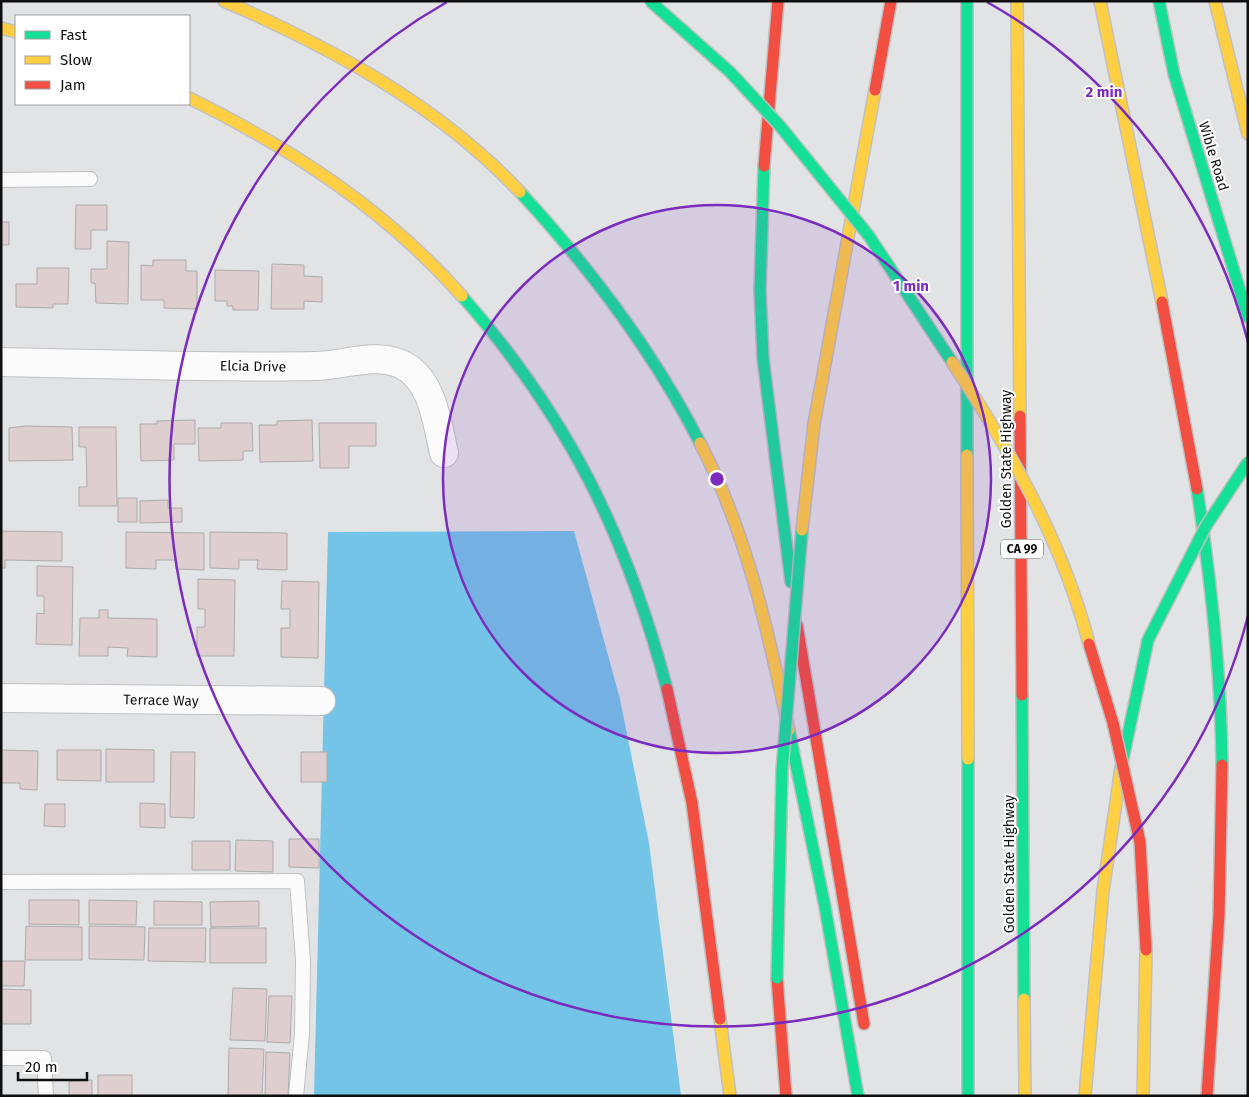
<svg xmlns="http://www.w3.org/2000/svg" width="1249" height="1097" font-family="'Fira Sans',sans-serif">
  <style>
    .water { fill: #74c4e8 }
    .building { fill: #dececf; stroke: #acabac }
    .lines { fill: none; stroke-linecap: round; stroke-linejoin: round }
    .lane-casing { stroke: #c0c0c2; stroke-width: 16 }
    .street-casing { stroke: #c0c0c2; stroke-width: 30 }
    .fast-casing { stroke: #c0c0c2; stroke-width: 14 }
    .slow-casing { stroke: #c0c0c2; stroke-width: 14 }
    .jam-casing { stroke: #c0c0c2; stroke-width: 14 }
    .lane { stroke: #fbfbfb; stroke-width: 14 }
    .street { stroke: #fbfbfb; stroke-width: 28 }
    .fast { stroke: #16e098; stroke-width: 11 }
    .slow { stroke: #ffcf43; stroke-width: 11 }
    .jam { stroke: #f24e42; stroke-width: 11 }
    .fast-bridge-casing { stroke: #c0c0c1; stroke-width: 14; stroke-linecap: butt }
    .slow-bridge-casing { stroke: #c0c0c1; stroke-width: 14; stroke-linecap: butt }
    .jam-bridge-casing { stroke: #c0c0c1; stroke-width: 14; stroke-linecap: butt }
    .fast-bridge { stroke: #16e098; stroke-width: 11 }
    .slow-bridge { stroke: #ffcf43; stroke-width: 11 }
    .jam-bridge { stroke: #f24e42; stroke-width: 11 }
    .ring { fill: none; stroke: #7b2cbf; stroke-width: 2.5 }
    .labels { text-anchor: middle; stroke-width: 4; stroke-linejoin: round; paint-order: stroke }
    .shield { fill: #fff; stroke: #575758; stroke-width: 1 }
    .shield-label { font-size: 12px; font-weight: bold; fill: #0f0f10 }
    .street-label { font-size: 14px; fill: #0f0f10; stroke: #fff }
    .centre { fill: #7b2cbf; stroke: #fff; stroke-width: 2.5 }
    .ring-label { font-size: 15px; text-anchor: middle; font-weight: bold; fill: #7b2cbf; stroke: #fff; stroke-width: 4; stroke-linejoin: round; paint-order: stroke }
  </style>
  <rect width="100%" height="100%" fill="#e2e3e5"/>
  <!-- water -->
  <path class="water" d="M574 531 620 699 649 843 681 1096H314L328 532Z"/>
  <!-- building -->
  <path class="building" d="M76 205H107V230H91V249H75Z
    M1 222H9V245H1Z
    M107 241 129 242 128 304 96 303 95 283H91V269H107Z
    M153 260H186V271H197V309L164 308V300H141V265L153 266Z
    M272 264 304 265V276L322 277V302L304 301V309H271Z
    M37 268H69L68 304H53V308L16 307V284H37Z
    M215 270 259 271 258 310H233V306H227V301H215Z
    M195 420V444H174V460L141 461 140 424H157V421Z
    M312 420 313 461 260 462 259 425H277V421Z
    M221 423H252L253 451H243V460L199 461 198 428H221Z
    M319 423H376V446H349V468H320Z
    M26 426 72 427 73 460 9 461V428Z
    M79 427H116L117 506H79V487H87L86 447H79Z
    M118 498H137V522H118Z
    M168 500V508H182V522L140 523V501Z
    M1 531 62 532V561L5 560V568H1Z
    M126 532 204 533V570L176 569V560H156V569L126 568Z
    M210 532 287 533V570L257 569 258 560H239V569L210 568Z
    M37 566 73 567 72 645 36 644 37 613 44 614V596H37Z
    M198 579 235 580 234 656H197V627H205V609H198Z
    M282 581 319 582 318 658 281 657V628H290V609H281Z
    M99 610H108V618L157 619V657L127 656 128 648 108 647V656H79L80 618H99Z
    M106 749 154 750V782H106Z
    M1 750 38 751 37 790 20 789V783H1Z
    M57 750H101V781L57 780Z
    M171 752H195L194 818 170 817Z
    M301 752H327V782H301Z
    M140 803 165 804V828L140 827Z
    M45 804H65V827L44 826Z
    M289 839H319V868L289 867Z
    M236 840 273 841V872L235 871Z
    M192 841H230V870H192Z
    M29 900H79V925L29 924Z
    M89 900 137 901 136 925 89 924Z
    M154 901 202 902V925H154Z
    M259 901V926L211 927 210 902Z
    M26 926 82 927V960H25Z
    M89 926 145 927 144 960 89 959Z
    M149 928H206L205 962 148 961Z
    M210 928H266V963H210Z
    M1 961H25L24 986H1Z
    M233 988 267 989 265 1041 230 1040Z
    M1 989 31 990V1024H1Z
    M269 996H292L290 1043 267 1042Z
    M229 1048 264 1049 262 1096H228Z
    M266 1052 290 1053 288 1096H265Z
    M98 1075H132V1096H98Z
    M92 1080V1096H69V1081Z"/>
  <g class="lines">
    <!-- lane casing -->
    <g class="lane-casing">
      <path id="lane" d="M1 180 90 179
        M1 882 297 881 303 960 302 1034 296 1096
        M1 1058H44L46 1096"/>
    </g>
    <!-- street casing -->
    <g class="street-casing">
      <path id="street" d="M1 362C106 364 211 368 315 366 344 366 373 352 401 364 433 379 437 423 444 453
        M1 698 321 701"/>
    </g>
    <!-- fast casing -->
    <g class="fast-casing">
      <path id="fast" d="M967 1V455
        M1159 1 1174 74 1248 317
        M764 166 760 290 763 358 791 582
        M520 192C590 268 653 351 700 443
        M462 296C568 417 626 534 667 689
        M1197 489C1211 580 1221 672 1222 765
        M1022 695 1024 999
        M789 730 825 907 858 1096
        M968 759V1096
        M1121 768 1148 640"/>
    </g>
    <!-- slow casing -->
    <g class="slow-casing">
      <path id="slow" d="M224 1C332 48 438 105 520 192
        M1017 1 1020 416
        M1100 1 1162 302
        M1215 1 1248 134
        M1 28 16 32
        M189 98C291 148 386 210 462 296
        M814 424 875 90
        M700 443C747 533 768 631 789 730
        M967 455 968 759
        M1024 999 1025 1096
        M720 1019 730 1096
        M1085 1096 1103 891 1121 768
        M1143 1096 1146 950"/>
    </g>
    <!-- jam casing -->
    <g class="jam-casing">
      <path id="jam" d="M875 90 891 1
        M764 166 778 1
        M1162 302 1197 489
        M1020 416 1022 695
        M797 625 864 1024
        M667 689 692 803 720 1019
        M777 978 786 1096
        M1207 1096 1219 915 1222 765"/>
    </g>
    <!-- lane -->
    <use href="#lane" class="lane"/>
    <!-- street -->
    <use href="#street" class="street"/>
    <!-- fast -->
    <use href="#fast" class="fast"/>
    <!-- slow -->
    <use href="#slow" class="slow"/>
    <!-- jam -->
    <use href="#jam" class="jam"/>
    <!-- fast-bridge casing -->
    <g class="fast-bridge-casing">
      <path id="fast-bridge" d="M650 1 730 72 780 126 869 236 952 362
        M1148 640 1206 526 1248 462
        M777 978 782 770 802 530"/>
    </g>
    <!-- slow-bridge casing -->
    <g class="slow-bridge-casing">
      <path id="slow-bridge" d="M952 362C1010 450 1063 542 1089 644
        M802 530 814 424"/>
    </g>
    <!-- jam-bridge casing -->
    <g class="jam-bridge-casing">
      <path id="jam-bridge" d="M1089 644 1113 723 1140 842 1146 950"/>
    </g>
    <!-- fast-bridge -->
    <use href="#fast-bridge" class="fast-bridge"/>
    <!-- slow-bridge -->
    <use href="#slow-bridge" class="slow-bridge"/>
    <!-- jam-bridge -->
    <use href="#jam-bridge" class="jam-bridge"/>
  </g>
  <!-- distance rings -->
  <circle cx="717" cy="479" r="274" fill="#7b2cbf" fill-opacity=".12"/>
  <g class="ring">
    <circle cx="717" cy="479" r="274"/>
    <path d="M1248 616A548 548 0 1 1 447 2M987 2A548 548 0 0 1 1248 342"/>
  </g>
  <g class="labels">
    <!-- shield labels -->
    <rect class="shield" x="1001" y="539.5" width="42" height="19" rx="4"/>
    <g class="shield-label">
      <text x="1022" y="553">CA 99</text>
    </g>
    <!-- street labels -->
    <g class="street-label">
      <text transform="translate(1214 156) rotate(73)" y="5">Wible Road</text>
      <text transform="translate(253 366) rotate(1)" y="5">Elcia Drive</text>
      <text transform="translate(1006 459) rotate(-90)" y="5">Golden State Highway</text>
      <text transform="translate(161 700) rotate(1)" y="5">Terrace Way</text>
      <text transform="translate(1009 864) rotate(-90)" y="5">Golden State Highway</text>
    </g>
  </g>
  <circle cx="717" cy="479" r="8" class="centre"/>
  <g class="ring-label">
    <text x="1104" y="97">2 min</text>
    <text x="911" y="291">1 min</text>
  </g>
  <!-- border -->
  <rect width="1249" height="1097" fill="none" stroke="#0f0f10" stroke-width="5"/>
  <!-- legend -->
  <rect x="15" y="15" width="175" height="90" fill="#ffffff" stroke="#9f9f9f"/>
  <rect x="25" y="31" width="25" height="8" fill="#16e098" stroke="#9f9f9f"/>
  <text x="60" y="40" font-size="15" fill="#0f0f10">Fast</text>
  <rect x="25" y="56" width="25" height="8" fill="#ffcf43" stroke="#9f9f9f"/>
  <text x="60" y="65" font-size="15" fill="#0f0f10">Slow</text>
  <rect x="25" y="81" width="25" height="8" fill="#f24e42" stroke="#9f9f9f"/>
  <text x="60" y="90" font-size="15" fill="#0f0f10">Jam</text>
  <!-- scale -->
  <path d="M18 1072v8h69v-8" fill="none" stroke="#0f0f10" stroke-width="2.5"/>
  <text x="25" y="1072" font-size="15" fill="#0f0f10" stroke="#ffffff" stroke-width="4" paint-order="stroke">20 m</text>
</svg>
